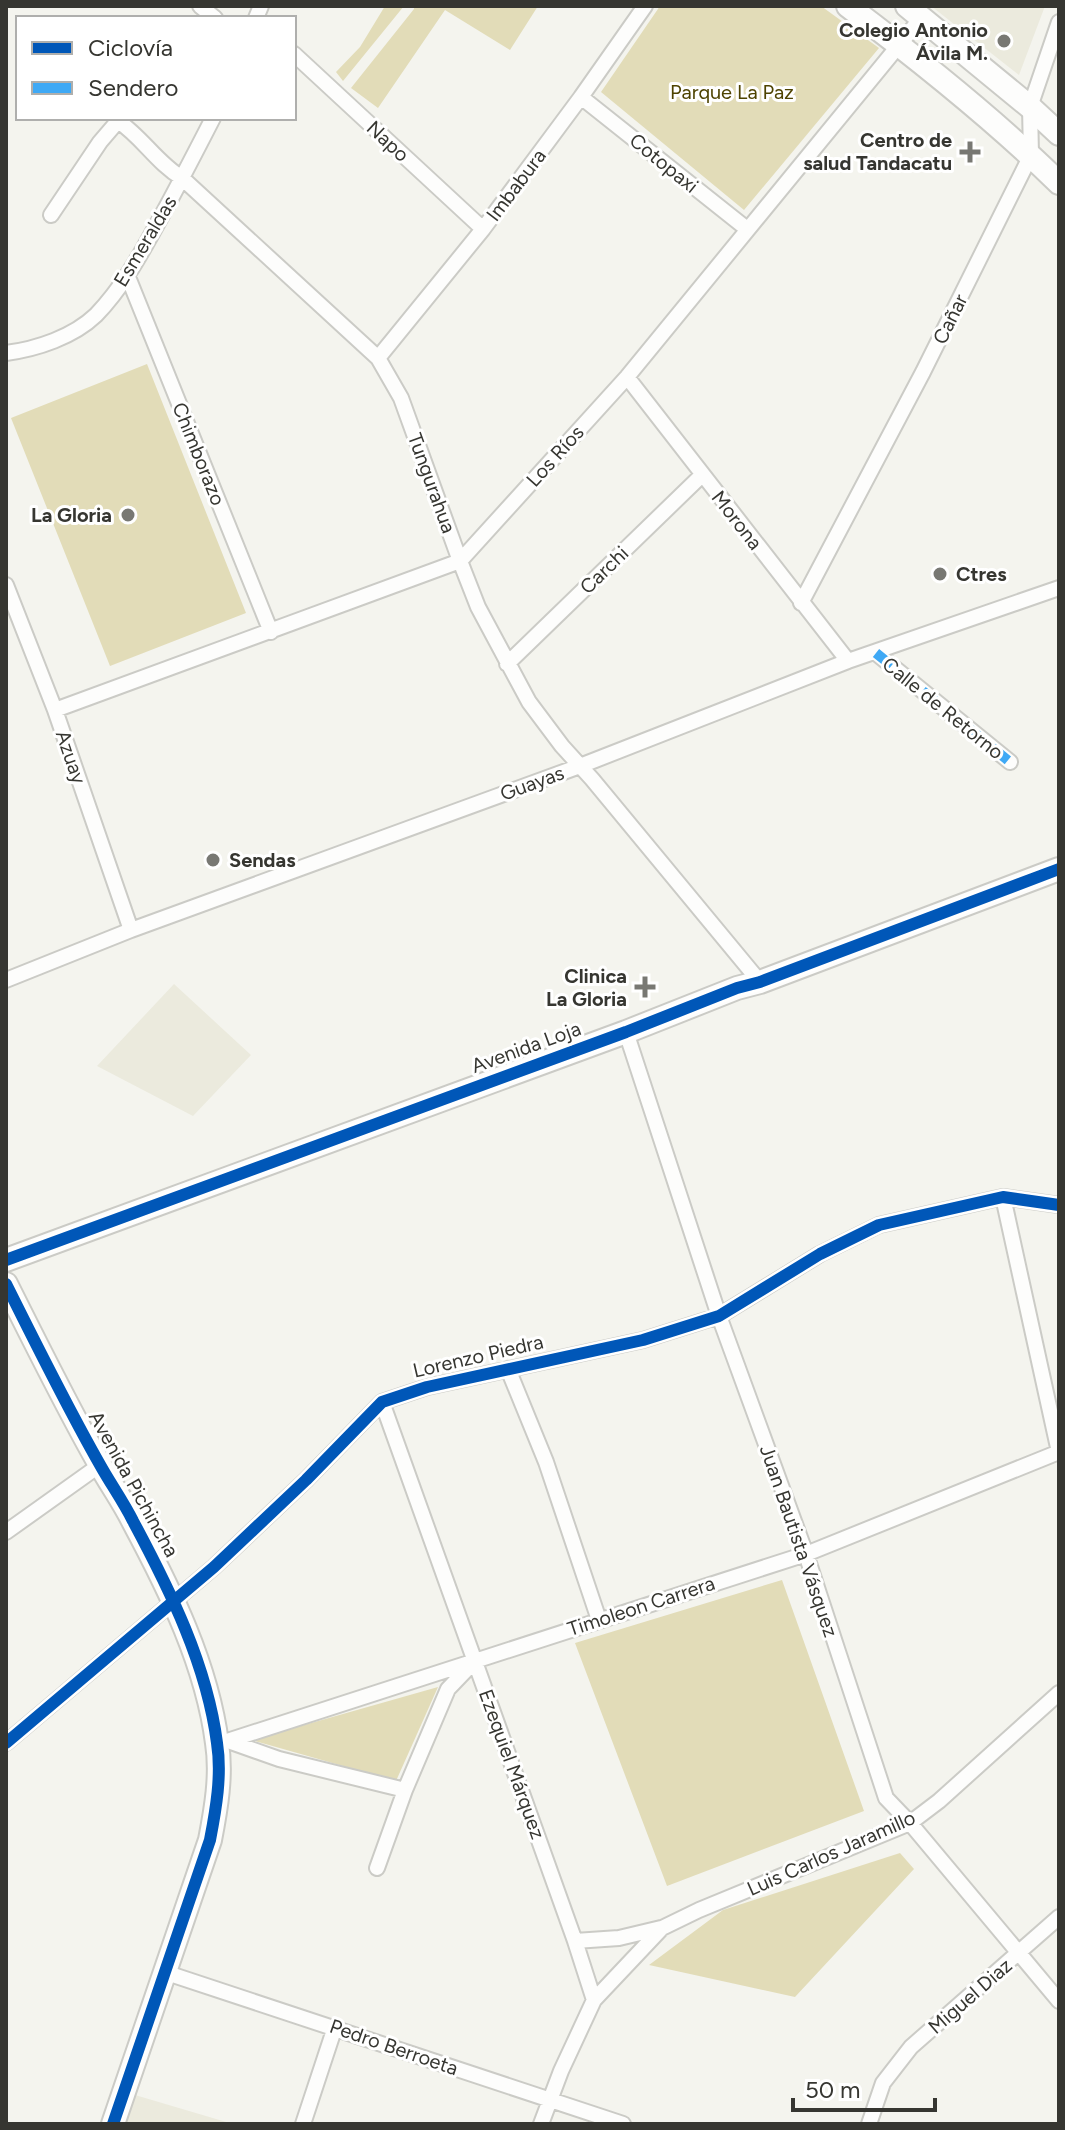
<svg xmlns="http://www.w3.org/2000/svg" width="1065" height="2130" font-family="Figtree,sans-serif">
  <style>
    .built { fill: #ebeadd }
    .green { fill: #e2dcb8 }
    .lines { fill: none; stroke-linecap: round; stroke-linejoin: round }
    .street-casing { stroke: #cbcbc6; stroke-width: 18 }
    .secondary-casing { stroke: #cbcbc6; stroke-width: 26 }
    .street { stroke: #fdfdfc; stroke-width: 14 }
    .secondary { stroke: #fdfdfc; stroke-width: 22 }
    .quiet { stroke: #3fa9f5; stroke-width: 10; stroke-dasharray: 20 10; stroke-linecap: butt }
    .cycleway-casing { stroke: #fff; stroke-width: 17 }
    .cycleway { stroke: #0057b8; stroke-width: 12 }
    .poi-dot { fill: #787873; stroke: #fff; stroke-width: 3 }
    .labels { text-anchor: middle; stroke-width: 6; stroke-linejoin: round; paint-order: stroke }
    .poi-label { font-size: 20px; font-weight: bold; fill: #363631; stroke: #fff; text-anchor: end }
    .park-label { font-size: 20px; fill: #4e4300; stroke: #fff }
    .street-label { font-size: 20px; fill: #363631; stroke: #fff }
  </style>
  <rect width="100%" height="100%" fill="#f4f4ee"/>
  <!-- built -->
  <path class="built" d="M931 6H1045L1019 75Z
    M174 984 251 1055 193 1116 97 1066Z
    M135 2095 233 2124H125Z"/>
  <!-- green -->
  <path class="green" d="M385 6H404L343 81 336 72 360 47Z
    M414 6H538L510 50 445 10 378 108 351 88 414 9Z
    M660 6H821L879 48 744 210 601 92Z
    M147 364 246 613 110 666 11 418Z
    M782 1580 864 1811 667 1886 575 1643Z
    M438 1687 396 1781 251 1740Z
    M900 1853 914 1869 795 1997 649 1965 723 1910Z"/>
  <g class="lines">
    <!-- street casing -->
    <g class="street-casing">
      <path id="street" d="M200 6 215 18
        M256 18 261 6
        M294 54 483 229
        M581 97 747 229
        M51 215 100 142 118 121C142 137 157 163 182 178L378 358 401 398 460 561 478 607 529 702 562 746 592 779 760 982
        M128 277 271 632
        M6 353C37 349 73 337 96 315 121 289 138 259 155 228 175 192 194 155 213 118
        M378 358 483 229 581 97 645 6
        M627 377 848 661
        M6 585 55 710 131 930
        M801 603 923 372 1031 155 1030 107 1059 22
        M876 653 1010 762
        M507 664 702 475
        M55 710 460 561 627 377 922 17
        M6 980 131 930 580 766 848 661 1059 588
        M626 1032 719 1316 806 1554 886 1798 910 1823 1059 2001
        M508 1369 546 1462 599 1620
        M382 1402 575 1941 594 2000 561 2071 541 2124
        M6 1532 100 1465
        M228 1741 279 1759 405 1790
        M6 1743 214 1567 306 1480 382 1402 427 1387 643 1340 719 1316 820 1254 879 1225 1003 1197 1059 1205
        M218 1744 806 1554 1059 1452 1003 1197
        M377 1868 405 1790 448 1689 472 1664
        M575 1941 619 1938 661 1928
        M164 1972 623 2124
        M594 2000 662 1928 699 1910 910 1823 939 1801 1059 1693
        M303 2124 335 2027
        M869 2124 883 2083 911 2047 1059 1917"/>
    </g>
    <!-- secondary casing -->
    <g class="secondary-casing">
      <path id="secondary" d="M848 6C921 61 994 119 1059 183
        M907 6 1030 107 1059 134
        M6 1260 626 1032 737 988 760 982 1059 869
        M6 1284C36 1344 66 1405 99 1463 110 1483 123 1501 133 1521 170 1590 207 1665 217 1743 222 1775 216 1809 210 1840L113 2124"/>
    </g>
    <!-- street -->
    <use href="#street" class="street"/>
    <!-- secondary -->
    <use href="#secondary" class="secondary"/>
    <!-- quiet -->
    <path class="quiet" d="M876 653 1010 762"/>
    <!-- cycleway casing -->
    <g class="cycleway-casing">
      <path id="cycleway" d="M6 1260 626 1032 737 988 760 982 1059 869
        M6 1284C36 1344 66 1405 99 1463 110 1483 123 1501 133 1521 170 1590 207 1665 217 1743 222 1775 216 1809 210 1840L113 2124
        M6 1743 214 1567 306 1480 382 1402 427 1387 643 1340 719 1316 820 1254 879 1225 1003 1197 1059 1205"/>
    </g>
    <!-- cycleway -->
    <use href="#cycleway" class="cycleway"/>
  </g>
  <!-- markers -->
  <g class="poi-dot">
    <circle cx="1004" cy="41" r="8"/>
    <path d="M966 140h8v8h8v8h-8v8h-8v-8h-8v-8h8z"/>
    <circle cx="128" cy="515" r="8"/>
    <circle cx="940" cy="574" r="8"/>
    <circle cx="213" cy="860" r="8"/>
    <path d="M641 975h8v8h8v8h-8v8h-8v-8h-8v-8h8z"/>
  </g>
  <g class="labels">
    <!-- poi labels -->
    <g class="poi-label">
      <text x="988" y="37">Colegio Antonio<tspan x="988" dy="23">Ávila M.</tspan></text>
      <text x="952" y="147">Centro de<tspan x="952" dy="23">salud Tandacatu</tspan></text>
      <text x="112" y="522">La Gloria</text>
      <text x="956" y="581" text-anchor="start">Ctres</text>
      <text x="229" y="867" text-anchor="start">Sendas</text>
      <text x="627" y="983">Clinica<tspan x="627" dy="23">La Gloria</tspan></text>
    </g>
    <!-- park labels -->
    <g class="park-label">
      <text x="732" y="99">Parque La Paz</text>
    </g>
    <!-- street labels -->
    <g class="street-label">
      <text transform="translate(388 141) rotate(43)" y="7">Napo</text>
      <text transform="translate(664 163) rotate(39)" y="7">Cotopaxi</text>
      <text transform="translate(516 185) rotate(-53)" y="7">Imbabura</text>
      <text transform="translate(145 241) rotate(-59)" y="7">Esmeraldas</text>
      <text transform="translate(950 319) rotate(-64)" y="7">Cañar</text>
      <text transform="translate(199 454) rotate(68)" y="7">Chimborazo</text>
      <text transform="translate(555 456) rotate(-48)" y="7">Los Ríos</text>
      <text transform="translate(432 483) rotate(70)" y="7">Tungurahua</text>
      <text transform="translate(737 520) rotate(52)" y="7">Morona</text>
      <text transform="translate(604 570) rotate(-44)" y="7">Carchi</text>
      <text transform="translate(943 708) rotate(39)" y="7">Calle de Retorno</text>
      <text transform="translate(71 757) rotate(71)" y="7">Azuay</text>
      <text transform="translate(532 783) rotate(-20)" y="7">Guayas</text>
      <text transform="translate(526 1047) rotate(-20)" y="7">Avenida Loja</text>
      <text transform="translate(478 1356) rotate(-13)" y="7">Lorenzo Piedra</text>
      <text transform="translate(134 1484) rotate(61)" y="7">Avenida Pichincha</text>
      <text transform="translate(799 1541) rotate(71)" y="7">Juan Bautista Vásquez</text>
      <text transform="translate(641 1606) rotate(-18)" y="7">Timoleon Carrera</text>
      <text transform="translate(512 1764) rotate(70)" y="7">Ezequiel Márquez</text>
      <text transform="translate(831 1853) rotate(-24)" y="7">Luis Carlos Jaramillo</text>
      <text transform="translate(970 1996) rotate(-41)" y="7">Miguel Diaz</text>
      <text transform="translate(394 2047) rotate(19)" y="7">Pedro Berroeta</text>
    </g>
  </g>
  <!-- border -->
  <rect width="1065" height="2130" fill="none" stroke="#363631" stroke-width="16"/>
  <!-- legend -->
  <rect x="16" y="16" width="280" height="104" fill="#ffffff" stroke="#afafad" stroke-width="2"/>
  <rect x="32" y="42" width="40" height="12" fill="#0057b8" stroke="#afafad" stroke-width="2"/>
  <text x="88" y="56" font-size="24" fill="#363631">Ciclovía</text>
  <rect x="32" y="82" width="40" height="12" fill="#3fa9f5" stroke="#afafad" stroke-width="2"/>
  <text x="88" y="96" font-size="24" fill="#363631">Sendero</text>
  <!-- scale -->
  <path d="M793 2098v12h142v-12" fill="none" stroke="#363631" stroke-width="4"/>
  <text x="805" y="2098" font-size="24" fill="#363631" stroke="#ffffff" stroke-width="6" paint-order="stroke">50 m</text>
</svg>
